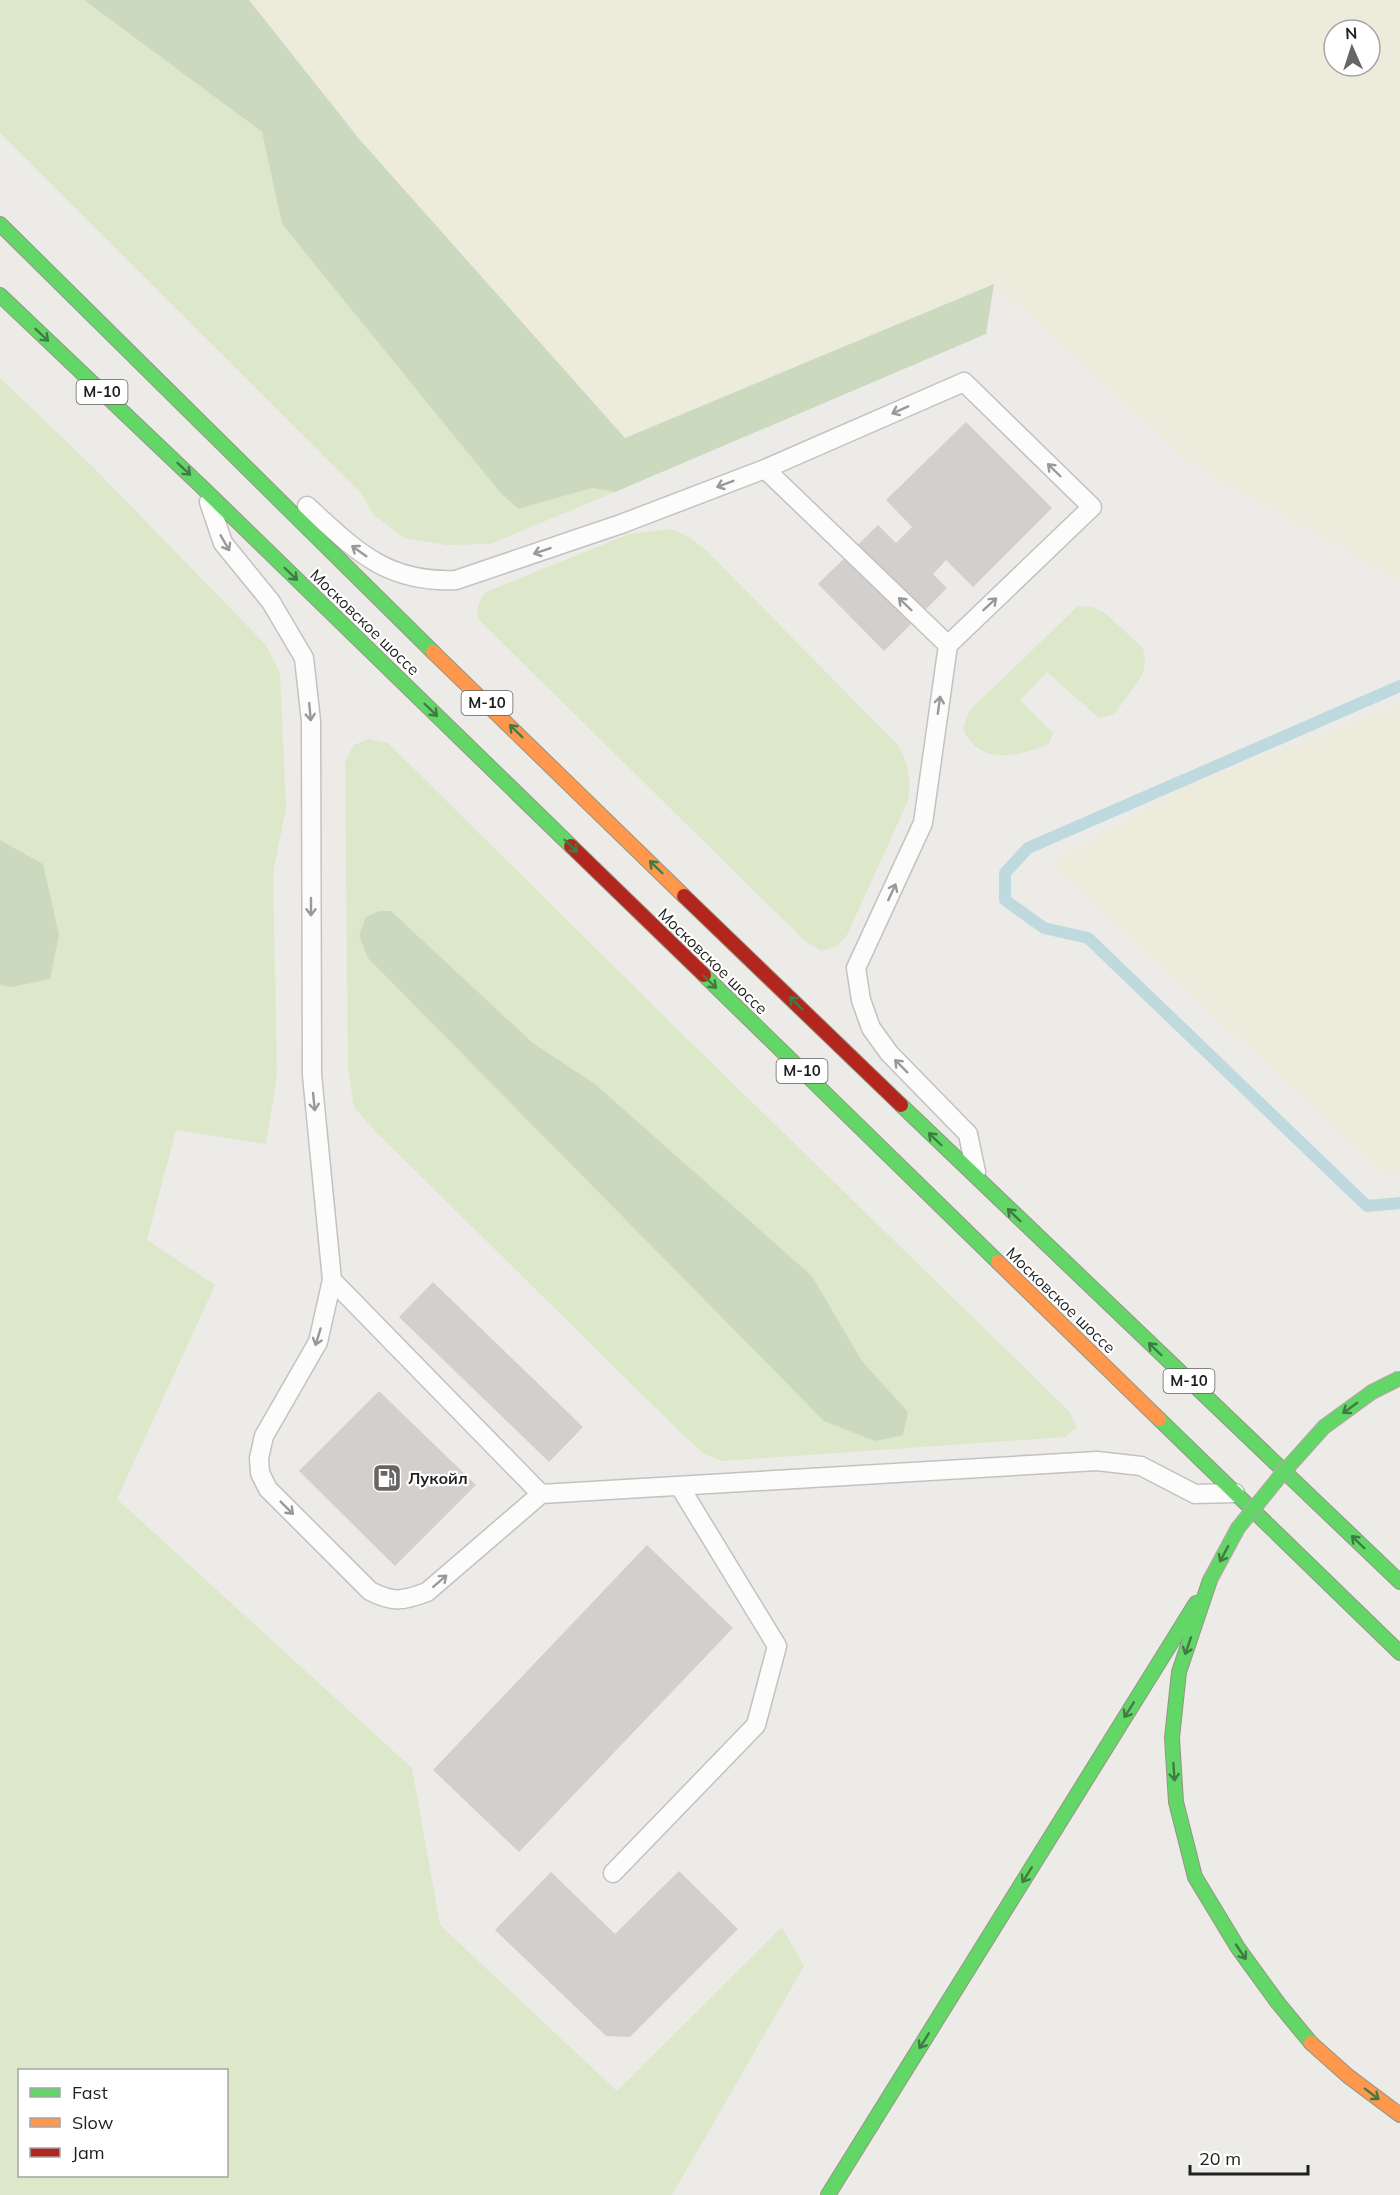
<svg xmlns="http://www.w3.org/2000/svg" width="1400" height="2195" font-family="Mulish,sans-serif">
  <style>
    .farmland { fill: #ecebdc; fill-rule: evenodd }
    .grass { fill: #dde7c9; fill-rule: evenodd }
    .forest { fill: #cbd9bf }
    .lines { fill: none; stroke-linecap: round; stroke-linejoin: round }
    .stream { stroke: #bedade; stroke-width: 12 }
    .building { fill: #d2cfcd }
    .lane-casing { stroke: #c3c2c0; stroke-width: 21 }
    .fast-casing { stroke: #969582; stroke-width: 16 }
    .slow-casing { stroke: #969582; stroke-width: 16 }
    .jam-casing { stroke: #969582; stroke-width: 16 }
    .lane { stroke: #fcfcfc; stroke-width: 18 }
    .fast { stroke: #63d668; stroke-width: 14 }
    .slow { stroke: #ff974d; stroke-width: 14 }
    .jam { stroke: #b3261e; stroke-width: 14 }
    .fast-bridge-casing { stroke: #c0a1ae; stroke-width: 16; stroke-linecap: butt }
    .fast-bridge { stroke: #63d668; stroke-width: 14 }
    .oneway { stroke: #417a44 }
    .oneway2 { stroke: #999 }
    .labels { text-anchor: middle; stroke-width: 4.5; stroke-linejoin: round; paint-order: stroke }
    .shield { fill: #fff; stroke: #626262; stroke-width: 1.5 }
    .shield-label { font-size: 15px; font-weight: bold; fill: #1f1f1f }
    .street-label { font-size: 16px; fill: #1f1f1f; stroke: #fff }
    .poi-label { font-size: 16px; font-weight: bold; fill: #1f1f1f; stroke: #fff; text-anchor: start }
  </style>
  <rect width="100%" height="100%" fill="#edebe8"/>
  <!-- farmland -->
  <path class="farmland" d="M249 0H1400V581L1191 464 994 284 625 438 360 140ZM1334 30H1370V66H1334Z
    M1400 704V1174H1384L1051 864 1183 787Z"/>
  <!-- grass -->
  <path class="grass" d="M0 0H84L262 132 282 224 517 509 592 488 615 492 490 544 447 545 404 538 373 514 361 493 0 133Z
    M0 378 92 466 266 645 280 673 286 808 273 873 277 1075 266 1144 176 1130 147 1240 215 1285 117 1499 412 1768 440 1925 617 2091 782 1927 804 1966 672 2195H0V985L11 987 43 864 0 840ZM20 2070H226V2176H20Z
    M671 529 689 537 705 549 898 745C909 766 911 778 908 801L847 935 837 946 821 951 805 941 478 619C477 608 478 601 486 592L629 534Z
    M1078 606 1093 607 1105 613 1143 648 1145 661 1143 674 1114 715 1099 718 1047 672 1020 700 1053 733 1049 744C1018 756 980 767 963 729L970 710Z
    M369 739 388 743 679 1031 1069 1411 1077 1427 1065 1437 722 1461 704 1454 680 1432 376 1132 354 1107 348 1069 345 761 354 745ZM391 911 533 1043 595 1084 812 1276 862 1361 908 1412Z"/>
  <!-- forest -->
  <path class="forest" d="M84 0H249L360 140 625 438 994 284 986 334 615 492 592 488 518 509 499 491 282 224 262 132Z
    M0 840 43 864 59 935 50 979 11 987 0 985Z
    M379 911H391L533 1043 595 1084 812 1276 862 1361 908 1412 903 1435 875 1441 824 1421 368 958 359 936 366 917Z"/>
  <g class="lines">
    <!-- stream -->
    <path class="stream" d="M1400 686 1028 848 1005 873V900L1044 928 1088 938 1367 1206 1400 1203"/>
  </g>
  <!-- building -->
  <path class="building" d="M966 422 1052 508 973 587 946 560 933 574 947 588 884 651 818 584 878 525 896 543 912 527 886 500Z
    M433 1282 583 1427 549 1462 399 1317Z
    M379 1391 476 1485 395 1566 299 1471Z
    M647 1545 733 1628 519 1852 433 1770Z
    M679 1871 738 1929 630 2037 606 2036 495 1930 551 1872 615 1934Z"/>
  <g class="lines">
    <!-- lane casing -->
    <g class="lane-casing">
      <path id="lane" d="M765 469 964 382 1092 507 948 645 923 823 856 968 861 1000 871 1028 889 1053 968 1134 976 1172
        M209 502 223 543 271 602 304 658 311 721 312 1075 332 1280 541 1494 1097 1461 1141 1466 1195 1494 1235 1493
        M307 506C355 550 386 583 456 580L621 524 765 469 948 645
        M332 1280 318 1342 264 1436 259 1458 260 1473 268 1489 370 1591C393 1603 403 1601 427 1592L541 1494
        M613 1873 756 1725 777 1646 680 1487"/>
    </g>
    <!-- fast casing -->
    <g class="fast-casing">
      <path id="fast" d="M0 224 433 652
        M0 295 204 489 571 846
        M704 975 998 1262
        M901 1105 1400 1582
        M1159 1419 1400 1653
        M1210 1580 1179 1672 1172 1738 1176 1802 1195 1877 1238 1948 1278 2003 1311 2043
        M828 2195 1196 1603"/>
    </g>
    <!-- slow casing -->
    <g class="slow-casing">
      <path id="slow" d="M433 652 684 896
        M998 1262 1159 1419
        M1311 2043 1348 2076 1400 2115"/>
    </g>
    <!-- jam casing -->
    <g class="jam-casing">
      <path id="jam" d="M571 846 704 975
        M684 896 901 1105"/>
    </g>
    <!-- lane -->
    <use href="#lane" class="lane"/>
    <!-- fast -->
    <use href="#fast" class="fast"/>
    <!-- slow -->
    <use href="#slow" class="slow"/>
    <!-- jam -->
    <use href="#jam" class="jam"/>
    <!-- fast-bridge casing -->
    <g class="fast-bridge-casing">
      <path id="fast-bridge" d="M1210 1580 1238 1528 1281 1475 1324 1427 1372 1392 1400 1378"/>
    </g>
    <!-- fast-bridge -->
    <use href="#fast-bridge" class="fast-bridge"/>
  </g>
  <!-- one-way arrows -->
  <defs><path id="oneway-shaft" d="M-6 0H5M1.5-3L5.5 0L1.5 3" fill="none" stroke-width="1.6" stroke-linecap="round" stroke-linejoin="round" transform="scale(1.5)"/></defs>
  <g class="oneway">
    <use href="#oneway-shaft" transform="translate(42 335) rotate(43)"/>
    <use href="#oneway-shaft" transform="translate(184 469) rotate(43)"/>
    <use href="#oneway-shaft" transform="translate(291 574) rotate(44)"/>
    <use href="#oneway-shaft" transform="translate(431 710) rotate(44)"/>
    <use href="#oneway-shaft" transform="translate(516 731) rotate(-136)"/>
    <use href="#oneway-shaft" transform="translate(571 846) rotate(44)"/>
    <use href="#oneway-shaft" transform="translate(656 867) rotate(-136)"/>
    <use href="#oneway-shaft" transform="translate(710 982) rotate(44)"/>
    <use href="#oneway-shaft" transform="translate(796 1003) rotate(-136)"/>
    <use href="#oneway-shaft" transform="translate(935 1139) rotate(-136)"/>
    <use href="#oneway-shaft" transform="translate(1014 1215) rotate(-136)"/>
    <use href="#oneway-shaft" transform="translate(1155 1349) rotate(-136)"/>
    <use href="#oneway-shaft" transform="translate(1350 1408) rotate(144)"/>
    <use href="#oneway-shaft" transform="translate(1358 1542) rotate(-136)"/>
    <use href="#oneway-shaft" transform="translate(1224 1554) rotate(118)"/>
    <use href="#oneway-shaft" transform="translate(1188 1646) rotate(109)"/>
    <use href="#oneway-shaft" transform="translate(1129 1710) rotate(122)"/>
    <use href="#oneway-shaft" transform="translate(1174 1772) rotate(86)"/>
    <use href="#oneway-shaft" transform="translate(1027 1875) rotate(122)"/>
    <use href="#oneway-shaft" transform="translate(1241 1952) rotate(56)"/>
    <use href="#oneway-shaft" transform="translate(924 2041) rotate(122)"/>
    <use href="#oneway-shaft" transform="translate(1372 2094) rotate(37)"/>
  </g>
  <g class="oneway2">
    <use href="#oneway-shaft" transform="translate(900 410) rotate(156)"/>
    <use href="#oneway-shaft" transform="translate(1054 470) rotate(-136)"/>
    <use href="#oneway-shaft" transform="translate(725 484) rotate(159)"/>
    <use href="#oneway-shaft" transform="translate(225 543) rotate(60)"/>
    <use href="#oneway-shaft" transform="translate(359 551) rotate(-145)"/>
    <use href="#oneway-shaft" transform="translate(542 551) rotate(161)"/>
    <use href="#oneway-shaft" transform="translate(905 604) rotate(-136)"/>
    <use href="#oneway-shaft" transform="translate(990 604) rotate(-43)"/>
    <use href="#oneway-shaft" transform="translate(939 705) rotate(-82)"/>
    <use href="#oneway-shaft" transform="translate(310 712) rotate(85)"/>
    <use href="#oneway-shaft" transform="translate(892 892) rotate(-65)"/>
    <use href="#oneway-shaft" transform="translate(311 907) rotate(90)"/>
    <use href="#oneway-shaft" transform="translate(901 1066) rotate(-135)"/>
    <use href="#oneway-shaft" transform="translate(314 1102) rotate(84)"/>
    <use href="#oneway-shaft" transform="translate(318 1337) rotate(107)"/>
    <use href="#oneway-shaft" transform="translate(287 1508) rotate(45)"/>
    <use href="#oneway-shaft" transform="translate(440 1581) rotate(-41)"/>
  </g>
  <!-- icons -->
  <defs>
    <g id="fuel-square" transform="scale(1.5)"><rect x="-9" y="-9" width="18" height="18" rx="4" fill="#676665" stroke="#fff"/><path d="M-5.5-6h7V0h2V4h1.3V-2.5L3-4.5l.8-.8L6-3V5H2.5V1h-1V6h-7ZM-4.2-4.7v3.2H.2V-4.7Z" fill="#fff"/></g>
  </defs>
  <g fill-rule="evenodd">
    <use href="#fuel-square" x="387" y="1478"/>
  </g>
  <g class="labels">
    <!-- shield labels -->
    <g class="shield">
      <rect x="76.5" y="380" width="51" height="24" rx="4.5"/>
      <rect x="461.5" y="691" width="51" height="24" rx="4.5"/>
      <rect x="776.5" y="1059" width="51" height="24" rx="4.5"/>
      <rect x="1163.5" y="1369" width="51" height="24" rx="4.5"/>
    </g>
    <g class="shield-label">
      <text x="102" y="397">М-10</text>
      <text x="487" y="708">М-10</text>
      <text x="802" y="1076">М-10</text>
      <text x="1189" y="1386">М-10</text>
    </g>
    <!-- street labels -->
    <g class="street-label">
      <text transform="translate(365 622) rotate(44)" y="6">Московское шоссе</text>
      <text transform="translate(713 961) rotate(44)" y="6">Московское шоссе</text>
      <text transform="translate(1061 1300) rotate(44)" y="6">Московское шоссе</text>
    </g>
    <!-- poi labels -->
    <g class="poi-label">
      <text x="408" y="1484">Лукойл</text>
    </g>
  </g>
  <!-- legend -->
  <rect x="18" y="2069" width="210" height="108" fill="#ffffff" stroke="#a5a5a5" stroke-width="1.5"/>
  <rect x="30" y="2088" width="30" height="9" fill="#63d668" stroke="#a5a5a5" stroke-width="1.5"/>
  <text x="72" y="2099" font-size="18" fill="#1f1f1f">Fast</text>
  <rect x="30" y="2118" width="30" height="9" fill="#ff974d" stroke="#a5a5a5" stroke-width="1.5"/>
  <text x="72" y="2129" font-size="18" fill="#1f1f1f">Slow</text>
  <rect x="30" y="2148" width="30" height="9" fill="#b3261e" stroke="#a5a5a5" stroke-width="1.5"/>
  <text x="72" y="2159" font-size="18" fill="#1f1f1f">Jam</text>
  <!-- north arrow -->
  <g transform="translate(1352 48) rotate(357)"><circle r="28" fill="#ffffff" stroke="#a5a5a5" stroke-width="1.5"/>
  <path d="M0-4.5L10 22L0 15L-10 22Z" fill="#676665"/>
  <text y="-9" font-size="16" font-weight="bold" text-anchor="middle" fill="#1f1f1f">N</text>
  </g>
  <!-- scale -->
  <path d="M1190 2165v9h118v-9" fill="none" stroke="#1f1f1f" stroke-width="3"/>
  <text x="1199" y="2165" font-size="18" fill="#1f1f1f" stroke="#ffffff" stroke-width="4.5" paint-order="stroke">20 m</text>
</svg>
